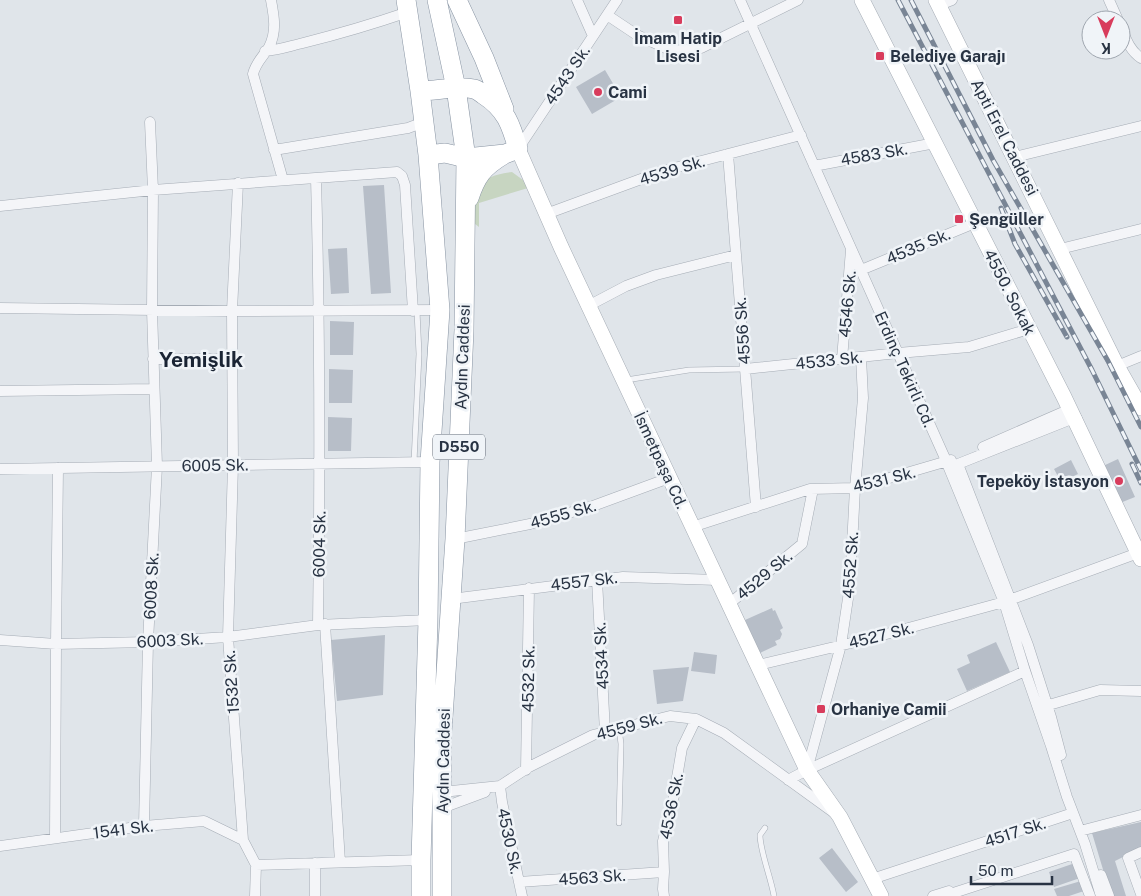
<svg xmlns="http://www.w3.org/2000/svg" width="1141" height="896" font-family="'Public Sans',sans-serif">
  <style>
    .green { fill: #c7d5c1 }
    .building { fill: #b7bec8 }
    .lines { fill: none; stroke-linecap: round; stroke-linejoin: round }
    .lane-casing { stroke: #a5acb5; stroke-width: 6 }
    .street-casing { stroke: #a5acb5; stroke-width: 11 }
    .secondary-casing { stroke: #a5acb5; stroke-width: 16 }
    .highway-casing { stroke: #8793a2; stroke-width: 20 }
    .lane { stroke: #f4f5f8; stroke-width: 5 }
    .street { stroke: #f4f5f8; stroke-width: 10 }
    .secondary { stroke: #fff; stroke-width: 15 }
    .highway { stroke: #fff; stroke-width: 19 }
    .rail-casing { stroke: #798595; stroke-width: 5 }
    .rail { stroke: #f0f4f8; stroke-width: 3; stroke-dasharray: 9; stroke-linecap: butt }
    .poi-dot { fill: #d83c5c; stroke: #f0f4f8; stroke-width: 2 }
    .labels { text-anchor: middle; stroke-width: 5; stroke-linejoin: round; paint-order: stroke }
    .shield { fill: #f0f4f8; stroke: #646d79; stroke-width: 1 }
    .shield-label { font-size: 15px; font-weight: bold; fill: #283343 }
    .poi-label { font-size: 16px; font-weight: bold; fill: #283343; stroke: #f0f4f8; text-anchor: start }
    .street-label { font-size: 16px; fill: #283343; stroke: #f0f4f8 }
    .district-label { font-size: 21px; font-weight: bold; fill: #1a2434; stroke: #f0f4f8 }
  </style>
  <rect width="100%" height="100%" fill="#e0e5ea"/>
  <!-- green -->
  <path class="green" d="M512 172 523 180 528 188 479 203V227L475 224C475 190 474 177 512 172Z"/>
  <!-- building -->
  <path class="building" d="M605 70 621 97 592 114 576 87Z
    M384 185 391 293 371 294 363 186Z
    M347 248 349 293 331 294 328 249Z
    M330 321 354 322 353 355H330Z
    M329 369 353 370 352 403H329Z
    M328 417 352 418 351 451H328Z
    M1118 459 1135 497 1120 503 1103 466Z
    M1071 460 1078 474 1061 482 1054 469Z
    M772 608 773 611 775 610 783 628 780 630 782 634 780 639 775 641 777 645 760 653 745 620Z
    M385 635 383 695 337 701 331 640Z
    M996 642 1010 672 967 691 957 669 970 663 967 655Z
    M694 652 717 655 715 674 691 671Z
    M689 667 683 701 657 704 653 670Z
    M1141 822V848L1115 861 1126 896H1111L1092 833Z
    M832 848 858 882 846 892 819 858Z
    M1075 863 1080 878 1054 887 1049 872Z
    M1081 881 1084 891 1069 896H1057L1054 889Z"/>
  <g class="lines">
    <!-- lane casing -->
    <g class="lane-casing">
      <path id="lane" d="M626 380 689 370 745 369
        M414 462 419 354 417 311
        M619 728 621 744 619 823
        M765 828 760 835C760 851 771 878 774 896"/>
    </g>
    <!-- street casing -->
    <g class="street-casing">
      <path id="street" d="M271 0C274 16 277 32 269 47 263 57 256 62 253 74L283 180
        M577 0 593 36
        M740 0 944 456 1004 602 1025 671 1051 746 1067 797 1085 844 1101 896
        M1109 0 1118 20
        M939 5 952 0
        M607 15 637 35 672 51 701 48 798 0
        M1121 27C1126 39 1130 51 1141 58
        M265 51C279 50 290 46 303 43 339 34 373 24 408 12
        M518 149 617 0
        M274 150 408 128 424 122
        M728 154 756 507
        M1015 157 1141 126
        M814 166 935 143
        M316 178C320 327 320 476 318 625
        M238 183 232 311 233 465 228 637 243 840 256 865 255 896
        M0 206 153 190 397 172 402 176 405 185 413 311
        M546 214 663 171 801 135
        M1060 249 1141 229
        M861 270 975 223
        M588 306 626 286 656 275 736 255
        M0 308 232 311 440 310
        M153 359H232
        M842 359 851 250
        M1117 366 1141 356
        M745 369 898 353 969 347 1029 329
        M0 391 154 389
        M983 447 1070 409
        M0 469 430 462
        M692 527 810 489 855 488 951 460
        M455 539 530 524 593 506 669 478
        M597 580 605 732
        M451 599 623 577 718 580
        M729 604 802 544 813 489
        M325 624 340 862
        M0 640 56 644 148 642 228 637 318 625 428 620
        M758 665 868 639 1004 602 1138 553
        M1042 707 1100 690 1141 691
        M1061 755 1051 717 1028 645 958 464 1074 418 1076 417 1077 419
        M526 770 529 588
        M807 770 841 645 850 585 855 488 863 398 861 357
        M788 780 807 770 1025 671
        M500 786 502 802 522 896
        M442 792 500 786 529 767 593 735 670 716 696 719 724 733 833 812
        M442 808 485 792
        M144 826 148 642 157 466 152 310 153 190 150 122
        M1080 831 1141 815
        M55 838 56 644 58 468
        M0 846 144 826 204 821 243 840
        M1141 852 1128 858 1141 894
        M315 863V896
        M256 865 421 860
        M1101 875 1109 896
        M872 879 1073 813
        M519 882 664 872
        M664 896 663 889 664 872 663 841 673 801 682 748 696 719
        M933 896 949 891
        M944 896 1074 854 1090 896"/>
    </g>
    <!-- secondary casing -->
    <g class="secondary-casing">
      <path id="secondary" d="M862 0 1064 397 1141 559
        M936 0 1117 366 1141 408
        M518 149 561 247 807 770 840 817 881 896"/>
    </g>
    <!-- highway casing -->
    <g class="highway-casing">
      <path id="highway" d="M406 0 420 91 428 155 440 310 430 462 428 620 421 860V896
        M437 0 456 88 466 158 464 330 455 539 442 732V896
        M457 0 484 58 504 109
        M420 91C438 91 458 85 474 89 478 90 481 93 484 95 506 109 511 125 518 149L505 154 466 158 445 153 428 155
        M469 198C476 176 483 167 503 155"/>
    </g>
    <!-- lane -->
    <use href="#lane" class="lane"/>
    <!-- street -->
    <use href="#street" class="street"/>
    <!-- secondary -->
    <use href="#secondary" class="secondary"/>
    <!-- highway -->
    <use href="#highway" class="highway"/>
    <!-- rail casing -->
    <g class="rail-casing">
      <path id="rail" d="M898 0 1092 370 1141 470
        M911 0 993 160 1108 361 1141 427
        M1001 208 1015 244 1067 337
        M1132 464 1141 483"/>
    </g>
    <!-- rail -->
    <use href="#rail" class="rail"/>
  </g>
  <!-- markers -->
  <g class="poi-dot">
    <rect x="673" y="15" width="10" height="10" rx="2.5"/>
    <rect x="875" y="51" width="10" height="10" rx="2.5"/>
    <circle cx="598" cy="92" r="5"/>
    <rect x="954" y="214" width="10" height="10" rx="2.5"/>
    <circle cx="1119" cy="481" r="5"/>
    <rect x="816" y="704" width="10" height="10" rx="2.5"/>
  </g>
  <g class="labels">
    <!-- shield labels -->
    <rect class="shield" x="433" y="434.5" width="52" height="25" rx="4"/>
    <g class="shield-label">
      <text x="459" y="452">D550</text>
    </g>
    <!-- poi labels -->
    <g class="poi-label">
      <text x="678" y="44" text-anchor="middle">İmam Hatip<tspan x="678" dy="18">Lisesi</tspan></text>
      <text x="890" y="62">Belediye Garajı</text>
      <text x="608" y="98">Cami</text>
      <text x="969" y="225">Şengüller</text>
      <text x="1109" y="487" text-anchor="end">Tepeköy İstasyon</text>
      <text x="831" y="715">Orhaniye Camii</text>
    </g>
    <!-- street labels -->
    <g class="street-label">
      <text transform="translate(567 75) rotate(-56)" y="6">4543 Sk.</text>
      <text transform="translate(1005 137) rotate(63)" y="6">Apti Erel Caddesi</text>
      <text transform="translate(874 154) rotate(-10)" y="6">4583 Sk.</text>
      <text transform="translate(672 170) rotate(-17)" y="6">4539 Sk.</text>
      <text transform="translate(918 246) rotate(-23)" y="6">4535 Sk.</text>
      <text transform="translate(1010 292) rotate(63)" y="6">4550. Sokak</text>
      <text transform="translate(847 304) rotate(-85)" y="6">4546 Sk.</text>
      <text transform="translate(742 331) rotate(-94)" y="6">4556 Sk.</text>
      <text transform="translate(462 357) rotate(-88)" y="6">Aydın Caddesi</text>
      <text transform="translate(829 360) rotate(-6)" y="6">4533 Sk.</text>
      <text transform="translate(905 369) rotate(66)" y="6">Erdinç Tekirli Cd.</text>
      <text transform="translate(661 460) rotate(65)" y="6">İsmetpaşa Cd.</text>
      <text transform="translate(215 465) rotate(-1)" y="6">6005 Sk.</text>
      <text transform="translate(884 479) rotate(-14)" y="6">4531 Sk.</text>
      <text transform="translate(563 514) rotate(-16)" y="6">4555 Sk.</text>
      <text transform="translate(319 544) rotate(-89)" y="6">6004 Sk.</text>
      <text transform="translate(850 565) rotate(-86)" y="6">4552 Sk.</text>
      <text transform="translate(764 575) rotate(-40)" y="6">4529 Sk.</text>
      <text transform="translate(584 581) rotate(-7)" y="6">4557 Sk.</text>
      <text transform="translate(151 586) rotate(-87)" y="6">6008 Sk.</text>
      <text transform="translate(881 635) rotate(-14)" y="6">4527 Sk.</text>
      <text transform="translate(170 640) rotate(-3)" y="6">6003 Sk.</text>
      <text transform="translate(601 656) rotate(-93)" y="6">4534 Sk.</text>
      <text transform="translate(528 679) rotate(-89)" y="6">4532 Sk.</text>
      <text transform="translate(231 682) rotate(-94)" y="6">1532 Sk.</text>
      <text transform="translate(629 726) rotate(-15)" y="6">4559 Sk.</text>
      <text transform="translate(443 761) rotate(-89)" y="6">Aydın Caddesi</text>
      <text transform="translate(671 806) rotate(-79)" y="6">4536 Sk.</text>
      <text transform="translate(123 829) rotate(-7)" y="6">1541 Sk.</text>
      <text transform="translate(1015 832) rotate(-18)" y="6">4517 Sk.</text>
      <text transform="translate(510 841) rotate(78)" y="6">4530 Sk.</text>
      <text transform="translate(592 877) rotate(-4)" y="6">4563 Sk.</text>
    </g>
    <!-- district labels -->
    <g class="district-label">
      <text x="201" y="367">Yemişlik</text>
    </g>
  </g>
  <!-- north arrow -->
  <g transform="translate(1106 35) rotate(180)"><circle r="24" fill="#f0f4f8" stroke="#a0a7b0"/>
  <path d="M0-4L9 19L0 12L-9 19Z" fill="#d83c5c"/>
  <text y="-8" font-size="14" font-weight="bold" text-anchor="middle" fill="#283343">K</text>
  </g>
  <!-- scale -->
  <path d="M971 876v8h81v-8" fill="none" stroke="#283343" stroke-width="2.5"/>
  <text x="978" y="876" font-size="15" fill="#283343" stroke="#f0f4f8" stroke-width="4" paint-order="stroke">50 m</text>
</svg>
